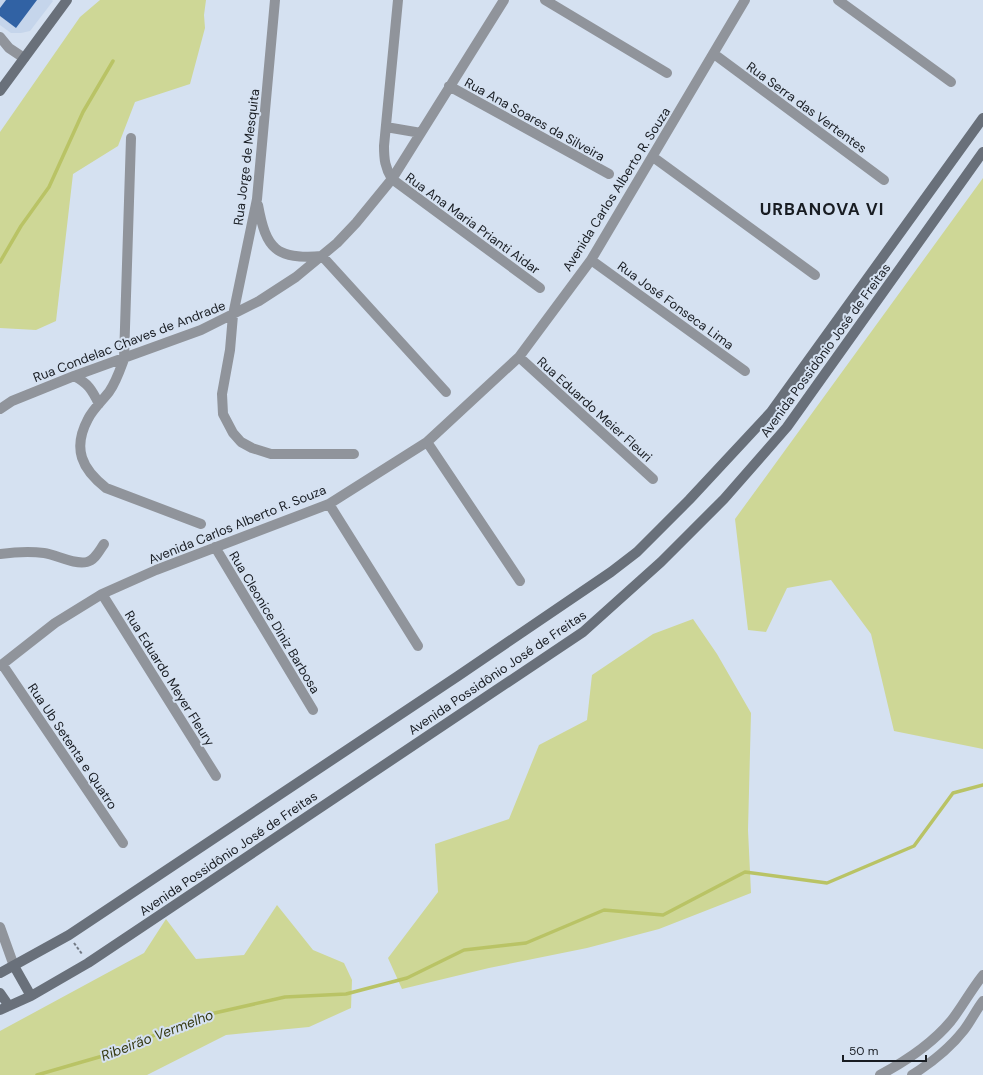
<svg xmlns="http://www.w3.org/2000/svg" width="983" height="1075" font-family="'DM Sans',sans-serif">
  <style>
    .built { fill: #c5d5eb }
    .green { fill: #ced796 }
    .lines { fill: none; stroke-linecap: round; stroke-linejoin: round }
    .stream { stroke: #b9c365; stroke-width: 3.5 }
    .building { fill: #3162a4 }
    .path { stroke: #727984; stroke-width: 2; stroke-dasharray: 3 2; stroke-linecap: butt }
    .street { stroke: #90949b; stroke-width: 10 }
    .secondary { stroke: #69707a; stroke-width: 10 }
    .labels { text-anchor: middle; stroke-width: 4; stroke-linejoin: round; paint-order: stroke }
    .street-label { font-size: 13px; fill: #181c22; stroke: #d5e1f1 }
    .water-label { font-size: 14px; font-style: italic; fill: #373b14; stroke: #d5e1f1 }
    .district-label { font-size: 17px; font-weight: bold; letter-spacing: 1px; fill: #181c22; stroke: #d5e1f1 }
  </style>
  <rect width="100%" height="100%" fill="#d5e1f1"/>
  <!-- built -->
  <path class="built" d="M0 0H52L53 1 30 31 21 33H11L0 25Z"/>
  <!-- green -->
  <path class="green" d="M100 0H206L204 15 205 28 190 84 135 102 118 146 73 174 56 321 36 330 0 328V132L80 17Z
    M983 178V749L894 731 871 634 831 580 787 588 766 632 748 630 735 519Z
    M693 619 717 654 751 713 748 830 751 893 659 929 587 948 489 968 402 989 388 958 438 892 435 844 509 819 539 745 587 720 592 675 653 634Z
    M277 905 313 950 344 963 352 980 351 1008 309 1027 226 1035 147 1075H0V1031L144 953 166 919 196 959 244 955Z"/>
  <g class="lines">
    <!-- stream -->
    <path class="stream" d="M0 262 21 226 49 187 83 112 113 61
      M37 1075 113 1053 197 1017 285 997 346 994 407 978 464 950 526 943 604 910 663 915 745 872 827 883 914 846 953 793 983 785"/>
  </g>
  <!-- building -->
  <path class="building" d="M6 0H37L16 28 0 16V8Z"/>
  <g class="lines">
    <!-- path -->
    <path class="path" d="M74 943 82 954"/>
    <!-- street -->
    <path class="street" d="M275 0 257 199 233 315 230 350 222 394 223 414 233 433 241 442 252 448 271 454H354
      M398 0 384 146C384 159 385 168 392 179L540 288
      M545 0 667 73
      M838 0 951 82
      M0 37 9 48 24 58
      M714 54 884 180
      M449 86 609 174
      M386 127 421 133
      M131 138 124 359C120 370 116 382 109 392 102 401 93 409 88 419 72 449 82 469 106 488L201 524
      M653 157 815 275
      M258 205C266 249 276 260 322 256L446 392
      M591 260 745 371
      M519 357 653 479
      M74 376C88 383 92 390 99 404
      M0 409 12 401 74 376 201 330 259 301 296 277 337 243 356 223 392 179 504 0
      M427 442 520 581
      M329 504 418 646
      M215 547 313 710
      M0 554C15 552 29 551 44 553 57 555 74 565 87 562 95 560 99 551 104 544
      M102 594 216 776
      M2 664 123 843
      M0 666 55 623 102 594 156 570 329 504 427 442 519 357 591 260 745 0
      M0 927 14 966
      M880 1075C906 1061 932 1044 951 1021 962 1007 971 990 983 975
      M912 1075C931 1063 950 1048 964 1030 971 1021 976 1010 983 1001"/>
    <!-- secondary -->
    <path class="secondary" d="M0 91 67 0
      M14 966 31 996
      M0 973 69 935 458 676 611 572 637 552 689 500 771 412 983 118
      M0 993 9 1006
      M0 1010 31 996 88 963 583 632 661 562 724 499 787 427 983 152"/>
  </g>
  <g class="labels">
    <!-- street labels -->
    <g class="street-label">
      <text transform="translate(807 107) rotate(36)" y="5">Rua Serra das Vertentes</text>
      <text transform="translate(535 119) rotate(29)" y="5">Rua Ana Soares da Silveira</text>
      <text transform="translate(246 157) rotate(-83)" y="5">Rua Jorge de Mesquita</text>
      <text transform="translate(616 189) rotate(-58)" y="5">Avenida Carlos Alberto R. Souza</text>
      <text transform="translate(473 223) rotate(36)" y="5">Rua Ana Maria Prianti Aidar</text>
      <text transform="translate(676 305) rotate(36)" y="5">Rua José Fonseca Lima</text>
      <text transform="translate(129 341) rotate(-21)" y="5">Rua Condelac Chaves de Andrade</text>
      <text transform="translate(825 350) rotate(-54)" y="5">Avenida Possidônio José de Freitas</text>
      <text transform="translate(595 409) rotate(42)" y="5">Rua Eduardo Meier Fleuri</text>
      <text transform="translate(237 524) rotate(-22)" y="5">Avenida Carlos Alberto R. Souza</text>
      <text transform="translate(275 622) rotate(59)" y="5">Rua Cleonice Diniz Barbosa</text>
      <text transform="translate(497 672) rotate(-34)" y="5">Avenida Possidônio José de Freitas</text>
      <text transform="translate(170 678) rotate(58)" y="5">Rua Eduardo Meyer Fleury</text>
      <text transform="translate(73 746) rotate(56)" y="5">Rua Ub Setenta e Quatro</text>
      <text transform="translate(228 853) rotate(-34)" y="5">Avenida Possidônio José de Freitas</text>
    </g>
    <!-- water labels -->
    <g class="water-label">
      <text transform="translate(157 1035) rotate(-21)" y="5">Ribeirão Vermelho</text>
    </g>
    <!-- district labels -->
    <g class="district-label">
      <text x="822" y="215">URBANOVA VI</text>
    </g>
  </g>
  <!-- scale -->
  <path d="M843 1055v6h83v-6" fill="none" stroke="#181c22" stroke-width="2"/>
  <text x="849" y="1055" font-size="12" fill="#181c22" stroke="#d5e1f1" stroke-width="3" paint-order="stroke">50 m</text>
</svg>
